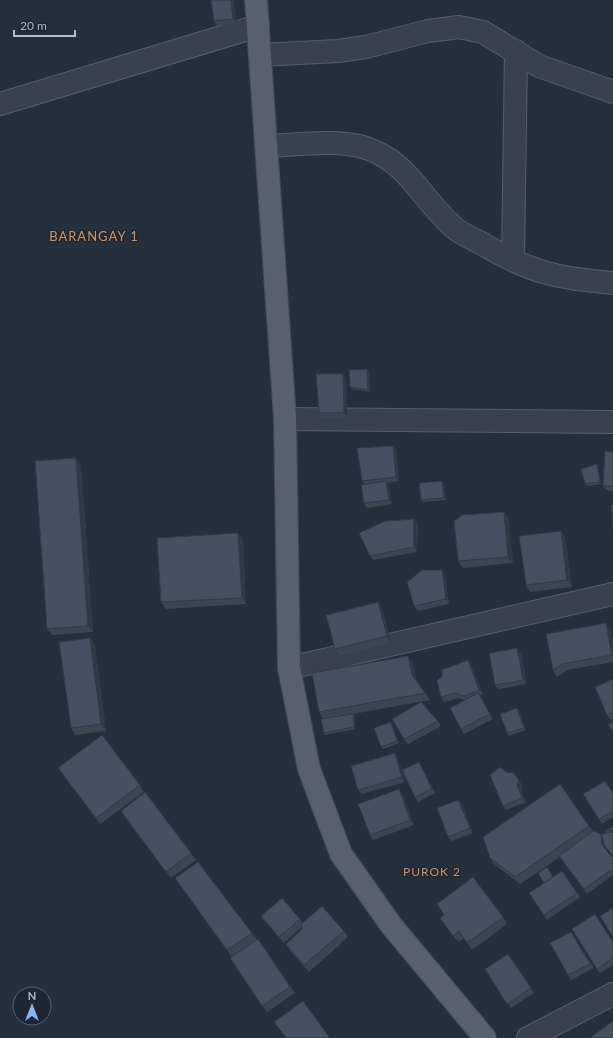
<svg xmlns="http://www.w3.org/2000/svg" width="613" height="1038" font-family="Lato,sans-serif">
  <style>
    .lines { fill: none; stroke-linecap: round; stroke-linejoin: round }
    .minor-casing { stroke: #565f6c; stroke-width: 24 }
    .major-casing { stroke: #414a57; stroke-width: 24 }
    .minor { stroke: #38414e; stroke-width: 22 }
    .major { stroke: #56606e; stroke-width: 22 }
    .wall { fill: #3b4654 }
    .shaded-wall { fill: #303945 }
    .building { fill: #455162; stroke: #303945 }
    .labels { text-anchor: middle; stroke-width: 3; stroke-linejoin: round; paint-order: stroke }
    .neighbourhood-label { font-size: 12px; letter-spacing: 1px; fill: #d59563; stroke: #1d2633 }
    .quarter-label { font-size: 13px; letter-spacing: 1px; fill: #d59563; stroke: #1d2633 }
  </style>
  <rect width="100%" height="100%" fill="#242f3e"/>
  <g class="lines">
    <!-- minor casing -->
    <g class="minor-casing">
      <path id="minor" d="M260 55 338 51 366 47 428 31 459 27 483 32 539 66 613 92
        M0 104 258 26
        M266 146C295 145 336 139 363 147 410 161 422 202 457 230 464 235 473 239 481 243 501 255 524 267 547 273 568 279 591 281 613 283
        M513 260 516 51
        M285 419 613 422
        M289 668 613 594
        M528 1038 613 994"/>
    </g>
    <!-- major casing -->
    <g class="major-casing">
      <path id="major" d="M256 0 285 419 289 668 309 769 341 854 391 925 485 1038"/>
    </g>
    <!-- minor -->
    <use href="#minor" class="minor"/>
    <!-- major -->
    <use href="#major" class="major"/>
  </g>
  <!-- wall -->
  <path class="wall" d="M211 0H233L237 23 217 26 214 21Z
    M367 369 369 372 370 392 352 389 350 387Z
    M343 374 346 379 347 418H322L319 413Z
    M393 446 396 450 399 481 387 483 389 486 392 504 367 508 364 503V484L362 481Z
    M613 452V491L606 490 603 486Z
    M81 464 93 632 52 635 47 629Z
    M597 464 598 466 601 484 587 486 585 484Z
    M444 483 446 500 423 502 421 500Z
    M504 512 509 519 513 563 463 568 458 561Z
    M418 524 417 552 373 560 370 556Z
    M561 531 565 537 572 587 530 592 526 585Z
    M243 540 246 604 166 609 161 602Z
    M445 575 449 604 418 611 414 606Z
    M378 602 382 609 391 643 340 656 335 649Z
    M611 630 613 641V662L567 670 557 677 553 670Z
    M90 638 95 645 106 731 75 735 71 728Z
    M521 652 527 684 498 689 495 685Z
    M468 660 471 665 483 694 480 695 493 719 464 734 461 729 465 700 459 698 444 702 441 697Z
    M413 663 417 682 430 700 353 714 355 716V729L325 735 324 733 323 719 319 712Z
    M613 679V719L610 720 607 715Z
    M517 708 519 711 526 730 509 736 507 733Z
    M438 721 441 726 408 744 404 739Z
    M391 722 392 725 399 743 383 749 381 747Z
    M398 758 405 782 362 794 358 790Z
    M422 767 435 793 418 802 415 797Z
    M63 775 140 785 144 792 100 824Z
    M560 784 593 831 601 834 603 837 606 833 605 831 613 827V856L605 846 606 849 613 858V875L587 894 560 857 520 884 494 864 490 858Z
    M523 785 521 790 526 802 506 810 503 806Z
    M609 786 613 793V817L602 824 599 819Z
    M399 789 402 793 414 825 373 840 370 835Z
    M458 800 462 804 473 833 451 841 448 837Z
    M125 818 191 853 196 860 171 878Z
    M562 871 580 897 547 920 529 893Z
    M175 878 252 933 257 940 232 957Z
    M261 916 300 919 303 923 344 931 348 937 309 972 290 951 286 944 303 928 302 927 284 943 266 923Z
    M503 917 507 924 472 950 464 938 458 942 440 918Z
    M571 932 594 968 571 980 568 975Z
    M258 939 295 993 267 1012 230 958Z
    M613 942V965L600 973 597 969Z
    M508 954 534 993 511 1008 485 969Z"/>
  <!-- shaded-wall -->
  <path class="shaded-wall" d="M231 0H233L237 23 233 19Z
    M367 369 369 372 370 392 368 390Z
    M343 374 346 379 347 418 344 413Z
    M393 446 396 450 399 481 396 477Z
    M76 458 81 464 93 632 88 626Z
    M597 464 598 466 601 484 600 482Z
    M386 481 389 486 392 504 389 500Z
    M442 481 444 483 446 500 444 498Z
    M504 512 509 519 513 563 508 557Z
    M414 519 418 524 417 552 414 547Z
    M561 531 565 537 572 587 567 580Z
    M238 533 243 540 246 604 242 598Z
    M442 570 445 575 449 604 446 599Z
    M378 602 382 609 391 643 387 636Z
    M606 623 611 630 613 641V656L612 655Z
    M90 638 95 645 106 731 101 724Z
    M517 648 521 652 527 684 523 680Z
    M408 656 413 663 417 682 412 675Z
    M468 660 471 665 483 694 479 690Z
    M478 693 482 698 493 719 490 714Z
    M517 708 519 711 526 730 524 728Z
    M353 714 355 716V729L354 727Z
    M391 722 392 725 399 743 397 741Z
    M395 753 398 758 405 782 402 777Z
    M419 762 422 767 435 793 432 789Z
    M519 780 523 785 521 790 526 802 522 798 517 785Z
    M399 789 402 793 414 825 410 820Z
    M458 800 462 804 473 833 470 828Z
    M601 834 604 838 606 849 602 845Z"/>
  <!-- building -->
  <path class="building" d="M211 0H231L233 19 214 21Z
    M367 369 368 390 350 387 349 370Z
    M316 374H343L344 413H319Z
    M393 446 396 477 362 481 357 448Z
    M605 451 613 452V486H603Z
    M76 458 88 626 47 629 35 461Z
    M597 464 600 482 585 484 581 469Z
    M386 481 389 500 364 503 361 485Z
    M442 481 444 498 421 500 419 483Z
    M611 505H613V530Z
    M504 512 508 557 458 561 454 521 462 515Z
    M414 519V547L370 556 359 533 385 521Z
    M561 531 567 580 526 585 519 536Z
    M238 533 242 598 161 602 157 538Z
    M422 570H442L446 599 414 606 407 582Z
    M378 602 387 636 335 649 326 615Z
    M606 623 612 655 562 664 553 670 546 634Z
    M90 638 101 724 71 728 59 642Z
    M517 648 523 680 495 685 489 653Z
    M408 656 412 675 425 693 319 712 312 673Z
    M468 660 479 690 464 696 455 693 441 697 437 681 442 676V670Z
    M613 679V713L607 715 595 687Z
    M478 693 490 714 461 729 450 708Z
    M421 702 438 721 404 739 392 719Z
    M517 708 524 728 507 733 500 714Z
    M353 714 354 727 324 733 321 719Z
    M613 721V731L608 725Z
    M391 722 397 741 381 747 374 728Z
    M102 735 140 785 96 818 58 768Z
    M395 753 402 777 358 790 351 766Z
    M419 762 432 789 415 797 402 770Z
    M500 767 506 772 514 773 519 780 517 785 522 798 503 806 490 775Z
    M605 781 613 793V811L599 819 583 794Z
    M560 784 589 826 515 877 490 858 483 837Z
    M399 789 410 820 370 835 358 804Z
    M145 792 191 853 166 872 121 811Z
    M458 800 470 828 448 837 437 808Z
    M613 827V833L612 830 605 831Z
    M593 831 601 834 602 845 613 858V873L611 870 584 889 559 856Z
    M611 832 613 836V856L604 845 602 834Z
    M198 862 252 933 227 950 175 878Z
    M547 867 553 877 544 883 538 873Z
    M562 871 577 893 544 915 529 893Z
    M473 877 503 917 467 943 459 931 453 936 440 918 444 915 437 904Z
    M282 898 300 919 279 937 261 916Z
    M322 906 344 931 304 965 286 944 303 928 300 925Z
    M613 908V937L600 916Z
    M595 914 613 942V958L597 969 572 929Z
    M571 932 590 964 568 975 550 943Z
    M258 939 290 987 262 1006 230 958Z
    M508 954 531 988 507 1004 485 969Z
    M303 1001 330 1038H286L274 1022Z
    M613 1021V1038H592L591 1037Z"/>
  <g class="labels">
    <!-- neighbourhood labels -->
    <g class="neighbourhood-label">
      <text x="432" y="876">PUROK 2</text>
    </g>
    <!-- quarter labels -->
    <g class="quarter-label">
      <text x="94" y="241">BARANGAY 1</text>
    </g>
  </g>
  <!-- north arrow -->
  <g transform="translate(32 1006)"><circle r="19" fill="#1d2633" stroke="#59626f"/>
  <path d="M0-3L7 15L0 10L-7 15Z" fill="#8ab4f8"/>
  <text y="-6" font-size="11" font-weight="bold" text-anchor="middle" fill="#b4bcc9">N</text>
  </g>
  <!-- scale -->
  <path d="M14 30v6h61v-6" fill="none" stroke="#b4bcc9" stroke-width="2"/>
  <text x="20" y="30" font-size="12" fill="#b4bcc9" stroke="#1d2633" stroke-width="3" paint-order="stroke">20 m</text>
</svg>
